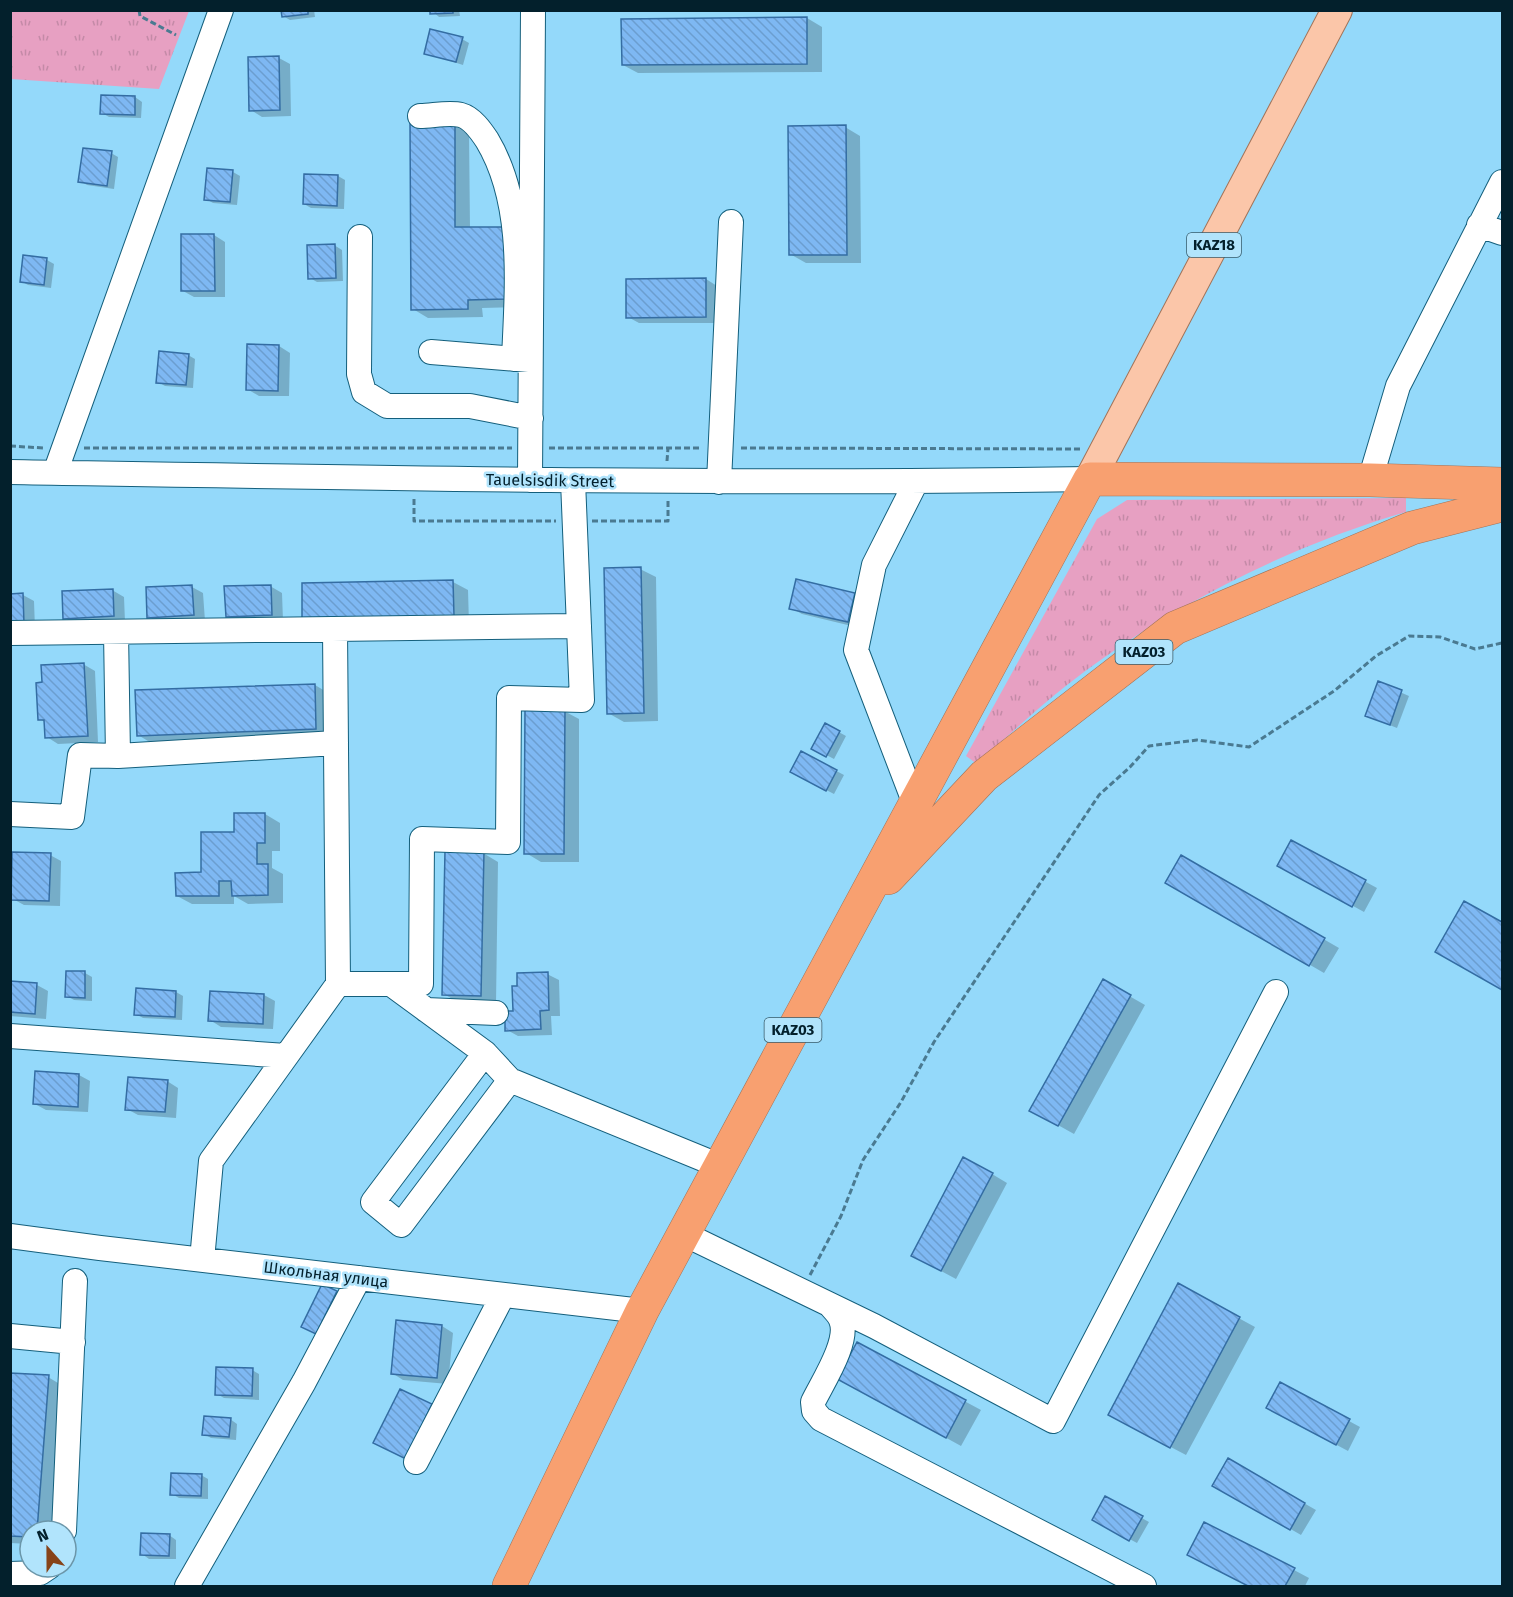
<svg xmlns="http://www.w3.org/2000/svg" width="1513" height="1597" font-family="'Fira Sans',sans-serif">
  <style>
    .grass { fill: url(#grass-tufts) }
    .shadow { fill: #0003 }
    .building { fill: url(#building-back-hatch); stroke: #346da3; stroke-width: 1.5 }
    .lines { fill: none; stroke-linecap: round; stroke-linejoin: round }
    .minor-casing { stroke: #145f7c; stroke-width: 26 }
    .major-casing { stroke: #a27358; stroke-width: 32 }
    .highway-casing { stroke: #a27358; stroke-width: 34 }
    .path { stroke: #4a7a91; stroke-width: 3; stroke-dasharray: 6 3; stroke-linecap: butt }
    .minor { stroke: #fff; stroke-width: 24 }
    .major { stroke: #fbc6a9; stroke-width: 30 }
    .highway { stroke: #f8a070; stroke-width: 33 }
    .labels { text-anchor: middle; stroke-width: 5; stroke-linejoin: round; paint-order: stroke }
    .shield { fill: #b1e4fc; stroke: #375b6a; stroke-width: 1.5 }
    .shield-label { font-size: 15px; font-weight: bold; fill: #03202c }
    .street-label { font-size: 16px; fill: #03202c; stroke: #b1e4fc }
  </style>
  <defs>
    <pattern id="grass-tufts" width="24" height="20" patternUnits="userSpaceOnUse" patternTransform="scale(1.5)"><rect width="24" height="20" fill="#e7a0c2"/><path d="M3 7l-1-3M5 7V3M7 7l1-3M15 17l-1-3M17 17v-4M19 17l1-3" fill="none" stroke="#c48aa7"/></pattern>
    <pattern id="building-back-hatch" width="6" height="6" patternUnits="userSpaceOnUse" patternTransform="scale(1.5)"><rect width="6" height="6" fill="#7eb8f3"/><path d="M-1 5l2 2M0 0l6 6M5-1l2 2" fill="none" stroke="#6b9ed0"/></pattern>
  </defs>
  <rect width="100%" height="100%" fill="#94d9fa"/>
  <!-- grass -->
  <path class="grass" d="M10 11 11 10 189 11 159 89 11 79Z
    M1406 498V512C1299 543 1186 598 1095 664 1053 694 1015 729 977 764L966 756 1097 519 1127 500Z"/>
  <!-- shadow -->
  <path class="shadow" d="M283 10H314L315 17 290 20 283 16Z
    M431 10H459L460 16 439 17Z
    M807 18 822 27V72L638 73 623 65Z
    M462 39 469 43 463 65 425 53Z
    M250 58H279L290 64 291 116 262 117 251 110Z
    M135 97 142 102 141 118 109 117 102 113Z
    M454 124 469 133 470 228 520 307 482 308 483 317 428 318 413 309Z
    M845 127 860 136 861 263H806L790 254Z
    M111 153 118 157 114 189 87 185 80 181Z
    M209 169 233 172 240 176 237 205 213 203 206 199Z
    M305 175 338 176 345 180 344 209 311 208 304 204Z
    M214 235 225 242V297H194L183 291Z
    M334 245 342 250 343 281 317 282 310 278Z
    M25 257 47 260 54 264 51 288 28 285 21 281Z
    M706 279 717 286V323H639L628 317Z
    M279 346 290 353 289 396H259L247 389Z
    M188 355 195 359 193 388 165 386 158 382Z
    M640 569 656 577 658 721 624 722 608 713Z
    M797 581 855 595 866 601 860 628 802 614 791 608Z
    M453 582 468 590 469 624 319 627Z
    M270 586 282 593 283 621 238 623 227 616Z
    M192 587 203 593 205 621 160 623 149 617Z
    M112 590 124 597 125 622 76 624 65 618Z
    M23 595 34 601 35 629 10 630Z
    M83 664 95 671 98 742 58 744 47 737 46 723 40 719Z
    M1379 683 1409 696 1397 728 1367 716Z
    M315 685 330 694 331 737 153 744 138 735Z
    M564 711 579 719V862H541L526 853Z
    M826 725 846 736 834 759 813 748Z
    M802 753 844 775 834 794 799 776Z
    M265 814 280 823V851H272V868L283 874V903L248 904 234 896V904H192L177 896Z
    M1292 842 1377 888 1364 912 1279 865Z
    M483 853 498 862 496 1004 459 1003 444 994Z
    M50 855 61 861 60 906 24 905 13 899Z
    M1181 857 1339 948 1324 973 1167 882Z
    M1465 903 1502 924V988L1438 951Z
    M85 973 92 977V1001L74 1000 67 996Z
    M547 974 559 980 560 1016H551L552 1035 518 1036 507 1030 514 1012Z
    M1103 981 1145 1005 1074 1134 1031 1110Z
    M10 983 37 985 48 991 46 1019 10 1016Z
    M176 992 183 996 182 1020 143 1018 136 1014Z
    M264 995 275 1001 273 1029 221 1027 210 1020Z
    M79 1075 90 1081 88 1112 46 1110 35 1104Z
    M167 1081 178 1088 176 1118 138 1115 127 1109Z
    M992 1174 1007 1183 956 1279 928 1264Z
    M1178 1285 1255 1327 1186 1455 1125 1423Z
    M336 1292 343 1296 324 1337 310 1330Z
    M442 1326 453 1333 448 1384 403 1380 392 1373Z
    M858 1344 981 1410 961 1446 854 1387Z
    M252 1370 259 1374V1400L224 1398 217 1394Z
    M10 1374 48 1377 63 1386 52 1531H30V1544L10 1543Z
    M1281 1384 1360 1427 1348 1451 1279 1414Z
    M230 1419 237 1424 236 1440 211 1438 204 1434Z
    M1228 1460 1316 1510 1301 1535 1214 1485Z
    M201 1475 208 1479V1499L179 1498 172 1494Z
    M1105 1498 1149 1522 1137 1543 1094 1520Z
    M169 1535 176 1540V1559H149L142 1554Z
    M1204 1564 1294 1570 1309 1578 1305 1586H1249Z"/>
  <!-- building -->
  <path class="building" d="M281 10H308V14L282 17Z
    M430 10H453V13L430 14Z
    M807 17V64L622 65 621 19Z
    M430 29 463 37 456 62 424 54Z
    M279 56 280 110 249 111 248 57Z
    M101 95 135 96V115L100 114Z
    M455 122V227H505V299L468 300V309L411 310 410 123Z
    M846 125 847 255H789L788 126Z
    M83 148 112 151 107 186 78 182Z
    M207 168 233 170 230 202 204 200Z
    M304 174 338 175 337 206 303 204Z
    M181 234H214L215 291H181Z
    M335 244 336 278 308 279 307 245Z
    M23 255 47 258 44 285 20 282Z
    M706 278V317L626 318V279Z
    M247 344 279 345 278 391 246 390Z
    M159 351 189 354 186 385 156 383Z
    M641 567 644 713 607 714 604 568Z
    M796 579 855 593 848 622 789 609Z
    M453 580 454 616 302 619V583Z
    M192 585 194 615 147 618 146 587Z
    M271 585 272 615 226 617 224 586Z
    M113 589 114 616 63 619 62 591Z
    M23 593 24 624H10V594Z
    M84 663 88 736 45 738 44 720H38L36 683 42 682 41 665Z
    M1378 681 1402 690 1390 725 1365 716Z
    M315 684 316 729 137 736 135 690Z
    M525 709H565L564 854H524Z
    M825 723 840 731 826 757 811 749Z
    M801 751 837 770 826 791 790 772Z
    M234 813H265V843H257V864H268V895L232 896 231 881H219V896H176L175 873 201 872V832H234Z
    M1291 840 1366 880 1352 907 1277 866Z
    M445 851H484L481 996 442 995Z
    M12 852 51 853 49 901 11 900Z
    M1181 855 1325 938 1309 966 1165 883Z
    M1464 901 1502 922V990L1435 952Z
    M66 971H85V998L65 997Z
    M548 972 549 1010 540 1011 541 1029 505 1031V1011H513L512 986H517V973Z
    M1103 979 1131 995 1058 1126 1029 1111Z
    M10 981 37 983 35 1014 10 1012Z
    M136 988 176 991 175 1017 134 1015Z
    M210 991 264 994 263 1024 208 1021Z
    M35 1071 79 1074 78 1107 33 1104Z
    M128 1077 168 1080 165 1112 125 1110Z
    M963 1157 993 1173 941 1271 911 1256Z
    M1178 1283 1240 1317 1170 1448 1108 1415Z
    M322 1284 337 1291 316 1334 301 1327Z
    M396 1320 442 1325 437 1378 391 1374Z
    M857 1342 966 1400 946 1438 837 1379Z
    M216 1367 253 1368 252 1396 215 1395Z
    M10 1373 49 1375 37 1531H30V1537L10 1536Z
    M1280 1382 1350 1419 1336 1445 1266 1408Z
    M400 1389 432 1404 406 1459 373 1443Z
    M204 1416 231 1418 229 1437 202 1435Z
    M1228 1458 1305 1503 1290 1530 1212 1486Z
    M171 1473 202 1474 201 1496 170 1495Z
    M1105 1496 1143 1516 1129 1541 1092 1520Z
    M1204 1522 1295 1568 1285 1586H1248L1187 1555Z
    M141 1533 170 1534 169 1556 140 1555Z"/>
  <g class="lines">
    <!-- minor casing -->
    <g class="minor-casing">
      <path id="minor" d="M420 116C432 116 449 112 461 115 472 118 481 131 487 140 525 203 517 287 514 359
        M1479 225 1502 233
        M360 237 359 374 364 392 387 406H470L531 418
        M431 352 529 360
        M10 472C370 478 730 485 1090 479
        M55 473 221 10
        M530 480 533 10
        M1370 480 1398 386 1502 182
        M719 482 731 222
        M116 632 118 756
        M10 633 579 626
        M915 804 856 650 874 565 916 482
        M10 814 72 817 80 755 118 756 336 743
        M338 984H421L422 839 508 842 509 698 582 700 573 481
        M391 984 485 1053 510 1080 720 1166
        M426 1010 496 1013
        M10 1036 286 1056
        M485 1053 373 1202 401 1225 510 1080
        M684 1234 874 1326 1053 1421 1276 992
        M10 1236 100 1248 642 1311
        M202 1260 211 1161 338 984 335 629
        M830 1305C833 1309 839 1314 841 1320 850 1341 822 1383 813 1402L814 1411 821 1419 1144 1586
        M10 1336 73 1342
        M416 1462 503 1295
        M64 1531 75 1281
        M10 1574 40 1573 49 1567
        M187 1586 304 1382 359 1278"/>
    </g>
    <!-- major casing -->
    <g class="major-casing">
      <path id="major" d="M1090 479 1337 10"/>
    </g>
    <!-- highway casing -->
    <g class="highway-casing">
      <path id="highway" d="M888 878 984 776 1175 628 1412 528 1502 505
        M509 1586 642 1311 1090 479 1370 480 1502 484"/>
    </g>
    <!-- path -->
    <path class="path" d="M139 10 140 16 176 35
      M10 446 44 448
      M84 448H512
      M549 448H701
      M741 448 1081 449
      M667 461 668 448
      M414 499V521H556
      M592 521H668V500
      M810 1275 841 1216 863 1160 901 1102 934 1042 1099 795 1130 767 1149 746 1197 740 1249 747 1334 691 1376 656 1409 636 1440 637 1475 649 1502 643"/>
    <!-- minor -->
    <use href="#minor" class="minor"/>
    <!-- major -->
    <use href="#major" class="major"/>
    <!-- highway -->
    <use href="#highway" class="highway"/>
  </g>
  <g class="labels">
    <!-- shield labels -->
    <g class="shield">
      <rect x="1187" y="233" width="54" height="24" rx="4.5"/>
      <rect x="1115.5" y="640" width="57" height="24" rx="4.5"/>
      <rect x="764.5" y="1018" width="57" height="24" rx="4.5"/>
    </g>
    <g class="shield-label">
      <text x="1214" y="250">KAZ18</text>
      <text x="1144" y="657">KАZ03</text>
      <text x="793" y="1035">KАZ03</text>
    </g>
    <!-- street labels -->
    <g class="street-label">
      <text transform="translate(550 480) rotate(1)" y="6">Tauelsisdik Street</text>
      <text transform="translate(326 1274) rotate(7)" y="6">Школьная улица</text>
    </g>
  </g>
  <!-- border -->
  <rect width="1513" height="1597" fill="none" stroke="#03202c" stroke-width="24"/>
  <!-- north arrow -->
  <g transform="translate(48 1549) rotate(339)"><circle r="28" fill="#b1e4fc" stroke="#6b96a9" stroke-width="1.5"/>
  <path d="M0-4.5L10 22L0 15L-10 22Z" fill="#874318"/>
  <text y="-9" font-size="16" font-weight="bold" text-anchor="middle" fill="#03202c">N</text>
  </g>
</svg>
